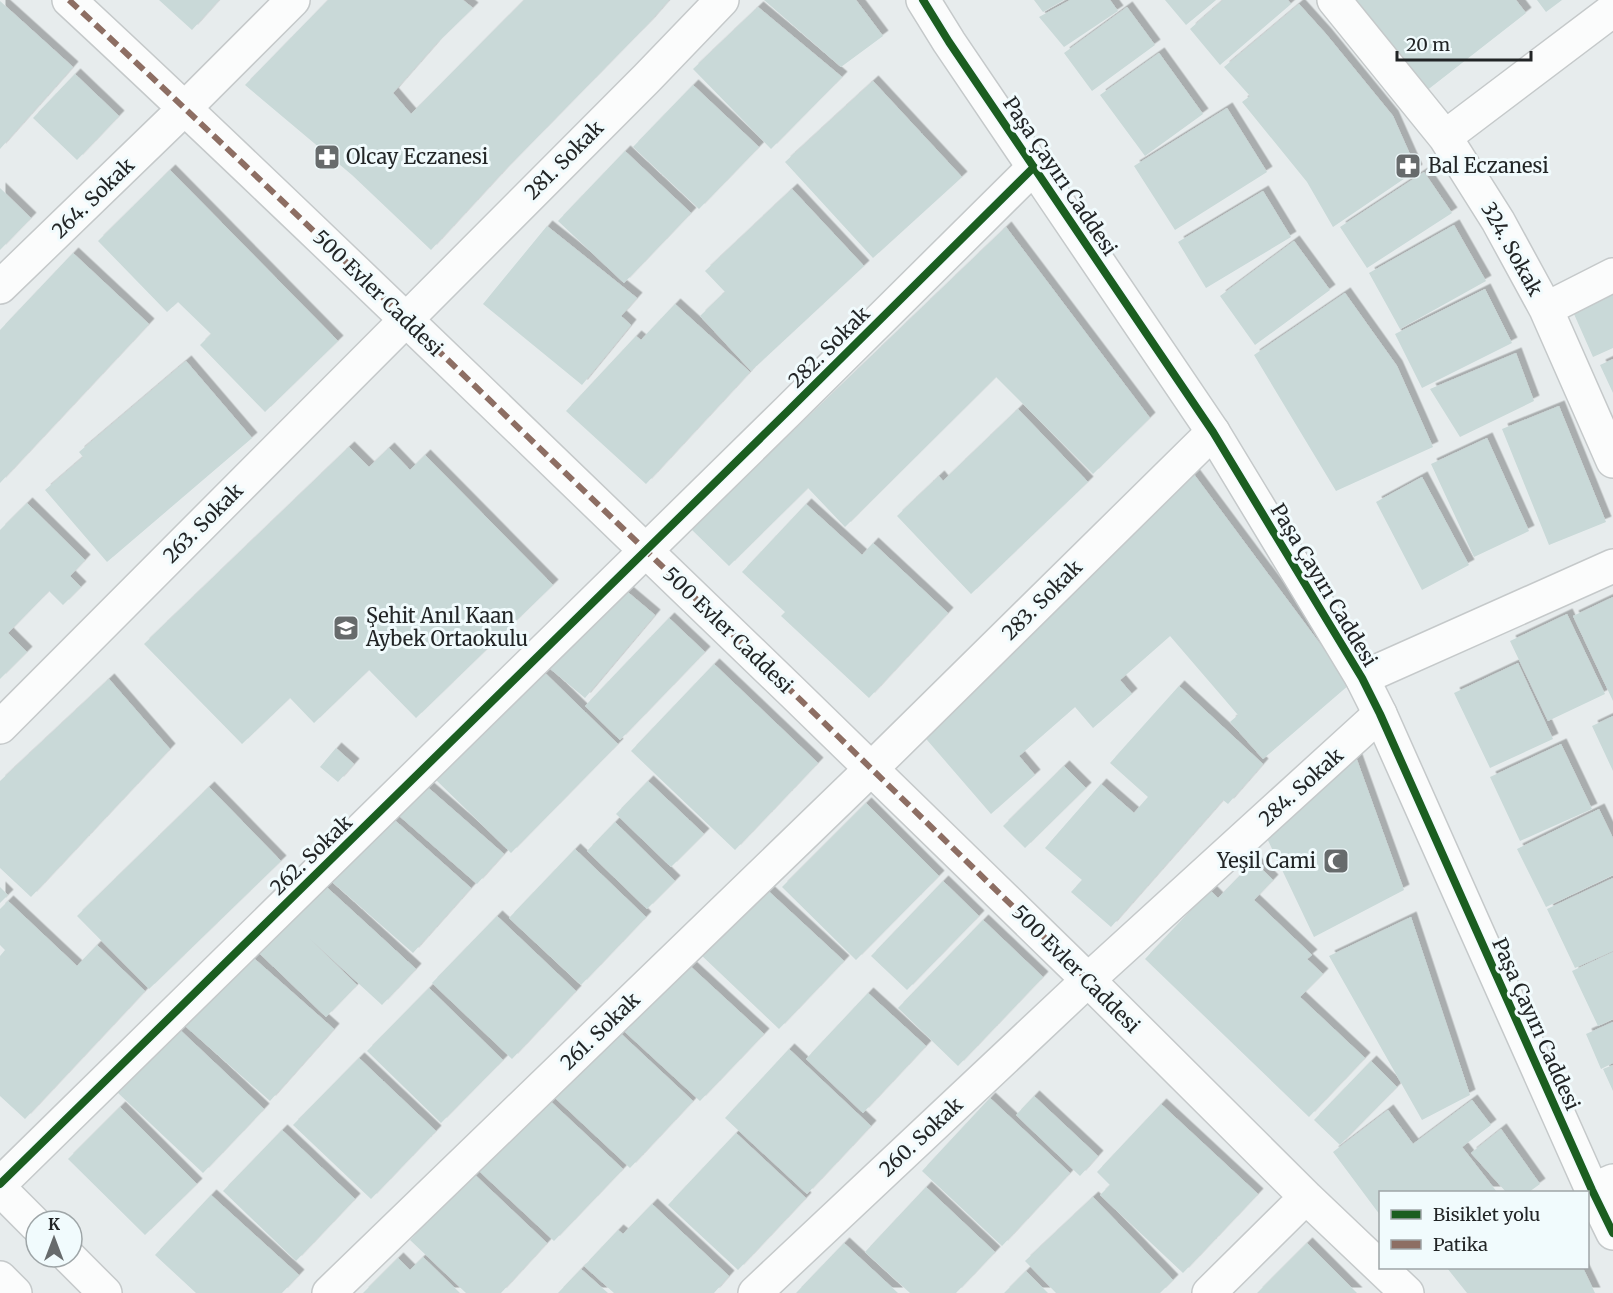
<svg xmlns="http://www.w3.org/2000/svg" width="1613" height="1293" font-family="Merriweather,serif">
  <style>
    .building { fill: #c9d9d8; filter: url(#shadow) }
    .lines { fill: none; stroke-linecap: round; stroke-linejoin: round }
    .pedestrian-casing { stroke: #c5c9ca; stroke-width: 36 }
    .minor-casing { stroke: #c5c9ca; stroke-width: 36 }
    .tertiary-casing { stroke: #c5c9ca; stroke-width: 36 }
    .primary-casing { stroke: #c5c9ca; stroke-width: 36 }
    .pedestrian { stroke: #fbfcfc; stroke-width: 33 }
    .minor { stroke: #fbfcfc; stroke-width: 33 }
    .tertiary { stroke: #fbfcfc; stroke-width: 33 }
    .primary { stroke: #fbfcfc; stroke-width: 33 }
    .quiet { stroke: #8d6e63; stroke-width: 6; stroke-dasharray: 12 6; stroke-linecap: butt }
    .cycleway-casing { stroke: #f1fbfd; stroke-width: 11 }
    .cycleway { stroke: #1b5e20; stroke-width: 8 }
    .labels { text-anchor: middle; stroke-width: 6; stroke-linejoin: round; paint-order: stroke }
    .poi-label { font-size: 20px; fill: #222526; stroke: #f1fbfd; text-anchor: start }
    .street-label { font-size: 20px; fill: #222526; stroke: #f1fbfd }
  </style>
  <defs>
    <filter id="shadow"><feDropShadow dx="5.5" dy="-5.5" stdDeviation="0" flood-color="#0004"/></filter>
  </defs>
  <rect width="100%" height="100%" fill="#e7eced"/>
  <!-- building -->
  <path class="building" d="M159 0H219L192 30Z
    M328 0H463L473 8 436 44 393 93 411 114 524 0H669L648 24 503 172 431 250 352 175 245 85Z
    M764 0H856L883 36 841 67Z
    M1034 0H1064L1043 12Z
    M1070 0H1110L1118 11 1064 47 1039 17Z
    M1165 0H1216L1186 25Z
    M1223 0H1288L1291 4 1220 65 1190 29Z
    M1347 0H1516L1526 13 1421 95Z
    M1537 0H1562L1546 12Z
    M0 1 73 67 0 149Z
    M1299 4 1326 34 1393 116 1417 170 1333 227 1307 182 1242 102 1250 96 1224 67Z
    M758 7 842 77 771 149 693 69Z
    M1127 7 1155 45 1092 91 1064 53Z
    M1159 53 1203 114 1145 156 1100 95Z
    M75 74 119 116 77 160 33 118Z
    M873 81 962 177 873 258 785 162Z
    M693 85 759 147 699 209 633 147Z
    M1227 108 1267 172 1175 230 1134 166Z
    M625 151 691 213 624 283 558 221Z
    M170 170 338 341 265 412 200 345 211 334 178 302 167 312 98 241Z
    M1424 172 1452 213 1367 268 1340 227Z
    M0 188 31 218 0 250Z
    M792 189 864 266 751 371 700 316 725 292 705 271Z
    M1263 191 1291 237 1206 288 1178 242Z
    M1454 225 1486 281 1400 329 1369 273Z
    M547 226 637 298 621 316 631 325 582 385 483 304Z
    M1006 227 1150 418 1093 474 996 377 845 527 808 488 729 566 691 529Z
    M1294 241 1330 290 1255 345 1220 296Z
    M73 253 149 324 0 483V330Z
    M1613 285V348L1593 357 1570 305Z
    M1485 289 1512 343 1422 388 1395 334Z
    M1345 293 1397 366 1433 447 1336 491 1254 355Z
    M675 304 750 372 646 484 566 411 636 336 641 340Z
    M1516 353 1534 401 1460 437 1430 389Z
    M1613 359V393L1600 365Z
    M186 361 252 438 107 562 45 490 83 457 79 452Z
    M1559 406 1606 522 1549 545 1502 429Z
    M1018 409 1088 482 971 594 897 516 939 476 943 481Z
    M1487 438 1529 531 1474 557 1431 464Z
    M349 447 369 467 389 448 410 470 425 455 553 585 416 718 369 670 314 723 290 698 242 744 144 644Z
    M1193 473 1350 684 1263 759 1230 722 1238 715 1170 636 1120 680 1132 694 1093 728 1075 707 1019 756 1035 775 991 814 921 733Z
    M1422 477 1469 565 1422 590 1376 502Z
    M27 503 85 560 70 576 81 587 63 605 49 591 8 633 27 652 0 679V530Z
    M806 504 862 555 873 543 948 613 869 698 781 616 785 612 742 572Z
    M617 583 655 615 585 698 548 667Z
    M1613 597V701L1573 616Z
    M1567 614 1605 694 1548 721 1510 641Z
    M669 618 705 652 620 740 585 706Z
    M1518 663 1553 739 1490 768 1454 693Z
    M714 664 818 763 735 850 631 751Z
    M541 669 618 744 511 853 434 778Z
    M109 679 170 749 31 897 0 868V781Z
    M1179 686 1263 764 1228 804 1223 800 1111 927 1071 892 1082 880 1045 848 1101 784 1134 813 1148 797 1110 763Z
    M1613 716V771L1592 726Z
    M1561 744 1592 809 1520 841 1490 777Z
    M336 748 354 764 338 782 320 767Z
    M1356 757 1404 890 1314 937 1264 832Z
    M1064 766 1086 788 1025 848 1003 826Z
    M648 781 704 834 671 867 616 814Z
    M424 784 504 854 477 884 397 814Z
    M209 787 281 861 149 989 77 916Z
    M866 803 939 876 856 960 782 887Z
    M1599 809 1613 838V875L1546 907 1517 849Z
    M389 815 471 888 413 953 331 881Z
    M615 822 675 881 647 909 587 851Z
    M575 849 646 917 581 985 509 918Z
    M1254 861 1273 880 1254 900 1312 955 1307 959 1323 974 1300 997 1365 1058 1309 1117 1145 959 1210 890 1218 898Z
    M1613 878V951L1575 968 1547 909Z
    M320 881 416 969 382 1005 310 939 357 985 326 1017 257 951Z
    M943 881 979 916 907 990 871 956Z
    M763 886 844 961 779 1029 699 953Z
    M0 887 8 895 0 903Z
    M8 901 77 966 97 945 145 991 25 1119 0 1096V956L5 950 0 945V909Z
    M497 916 576 991 512 1059 432 983Z
    M1411 917 1470 1095 1422 1120 1329 956Z
    M983 920 1043 977 958 1066 898 1008Z
    M1613 952V1019L1598 1026 1572 971Z
    M248 953 334 1029 270 1101 184 1025Z
    M689 965 764 1034 700 1101 625 1032Z
    M429 988 503 1060 441 1123 367 1051Z
    M868 993 926 1046 863 1113 806 1059Z
    M1613 1022V1063L1601 1069 1586 1034Z
    M178 1028 264 1109 203 1173 117 1092Z
    M616 1029 693 1101 630 1168 553 1096Z
    M789 1049 871 1126 807 1194 725 1118Z
    M359 1058 436 1131 371 1199 293 1125Z
    M1371 1061 1397 1087 1340 1145 1314 1120Z
    M1613 1065V1091L1603 1069Z
    M1034 1096 1098 1156 1080 1176 1016 1115Z
    M547 1098 623 1169 554 1241 478 1170Z
    M990 1098 1070 1173 1002 1246 922 1171Z
    M1472 1100 1491 1125 1462 1147 1497 1192H1380V1215L1333 1152 1388 1110 1413 1144Z
    M1161 1104 1258 1194 1183 1273 1100 1195 1110 1185 1097 1172Z
    M120 1107 197 1184 145 1235 68 1159Z
    M1501 1129 1540 1184 1529 1192H1506L1471 1153Z
    M282 1130 355 1199 296 1261 223 1191Z
    M736 1133 806 1198 738 1270 668 1205Z
    M473 1173 547 1243 501 1293H466L410 1240Z
    M926 1187 995 1252 956 1293H910L865 1252Z
    M211 1195 299 1275 282 1293H196L155 1255Z
    M1093 1197 1173 1280 1160 1293H1056L1025 1261Z
    M652 1204 729 1276 714 1293H614L584 1266 618 1230 623 1234Z
    M844 1243 898 1293H796Z
    M1307 1243 1357 1293H1257Z
    M423 1257 460 1293H363L398 1258 410 1270Z
    M1447 1268H1583L1595 1293H1467Z
    M581 1269 608 1293H558Z
    M1026 1271 1048 1293H1004Z"/>
  <g class="lines">
    <!-- pedestrian casing -->
    <g class="pedestrian-casing">
      <path id="pedestrian" d="M69 0C206 127 341 257 476 387 681 584 885 781 1088 980"/>
    </g>
    <!-- minor casing -->
    <g class="minor-casing">
      <path id="minor" d="M1334 0 1445 137 1498 221 1546 309 1613 461
        M1445 137 1613 10
        M0 287 185 108 293 0
        M1546 309 1613 275
        M1362 678 1613 566
        M0 727 647 78 722 0
        M1088 980 1306 1197 1407 1293
        M0 1184 788 411 1034 167
        M1592 1190 1613 1181
        M329 1293 872 768 1213 432
        M755 1293 1088 980 1380 714
        M1209 1293 1306 1197"/>
    </g>
    <!-- tertiary casing -->
    <g class="tertiary-casing">
      <path id="tertiary" d="M923 0 949 42 1213 432 1362 678 1380 714 1592 1190 1613 1233"/>
    </g>
    <!-- primary casing -->
    <g class="primary-casing">
      <path id="primary" d="M0 1189 36 1225
        M69 1257 105 1293
        M0 1278 15 1293"/>
    </g>
    <!-- pedestrian -->
    <use href="#pedestrian" class="pedestrian"/>
    <!-- minor -->
    <use href="#minor" class="minor"/>
    <!-- tertiary -->
    <use href="#tertiary" class="tertiary"/>
    <!-- primary -->
    <use href="#primary" class="primary"/>
    <!-- quiet -->
    <path class="quiet" d="M69 0C206 127 341 257 476 387 681 584 885 781 1088 980"/>
    <!-- cycleway casing -->
    <g class="cycleway-casing">
      <path id="cycleway" d="M923 0 949 42 1213 432 1362 678 1380 714 1592 1190 1613 1233
        M0 1184 788 411 1034 167"/>
    </g>
    <!-- cycleway -->
    <use href="#cycleway" class="cycleway"/>
  </g>
  <!-- icons -->
  <defs>
    <g id="pharmacy-square" transform="scale(1.35)"><rect x="-9" y="-9" width="18" height="18" rx="4" fill="#676b6c" stroke="#f1fbfd"/><path d="M-2-6h4v4h4v4h-4v4h-4v-4h-4v-4h4Z" fill="#fff"/></g>
    <g id="school-square" transform="scale(1.35)"><rect x="-9" y="-9" width="18" height="18" rx="4" fill="#676b6c" stroke="#f1fbfd"/><path d="M0-5L7-2L0 1L-7-2ZM-4 1L0 2.5L4 1V4Q0 6-4 4Z" fill="#fff"/></g>
    <g id="mosque-square" transform="scale(1.35)"><rect x="-9" y="-9" width="18" height="18" rx="4" fill="#676b6c" stroke="#f1fbfd"/><path d="M3.5-4.9A6 6 0 1 0 3.5 4.9A5 5 0 1 1 3.5-4.9Z" fill="#fff"/></g>
  </defs>
  <g fill-rule="evenodd">
    <use href="#pharmacy-square" x="327" y="157"/>
    <use href="#pharmacy-square" x="1408" y="166"/>
    <use href="#school-square" x="346" y="628"/>
    <use href="#mosque-square" x="1336" y="861"/>
  </g>
  <g class="labels">
    <!-- poi labels -->
    <g class="poi-label">
      <text x="346" y="164">Olcay Eczanesi</text>
      <text x="1428" y="173">Bal Eczanesi</text>
      <text x="366" y="623">Şehit Anıl Kaan<tspan x="366" dy="23">Aybek Ortaokulu</tspan></text>
      <text x="1316" y="868" text-anchor="end">Yeşil Cami</text>
    </g>
    <!-- street labels -->
    <g class="street-label">
      <text transform="translate(564 160) rotate(-45)" y="7">281. Sokak</text>
      <text transform="translate(1060 176) rotate(56)" y="7">Paşa Çayırı Caddesi</text>
      <text transform="translate(93 198) rotate(-44)" y="7">264. Sokak</text>
      <text transform="translate(1512 249) rotate(61)" y="7">324. Sokak</text>
      <text transform="translate(378 293) rotate(44)" y="7">500 Evler Caddesi</text>
      <text transform="translate(829 347) rotate(-45)" y="7">282. Sokak</text>
      <text transform="translate(203 523) rotate(-45)" y="7">263. Sokak</text>
      <text transform="translate(1324 585) rotate(59)" y="7">Paşa Çayırı Caddesi</text>
      <text transform="translate(1042 600) rotate(-45)" y="7">283. Sokak</text>
      <text transform="translate(728 630) rotate(44)" y="7">500 Evler Caddesi</text>
      <text transform="translate(1301 787) rotate(-42)" y="7">284. Sokak</text>
      <text transform="translate(311 855) rotate(-44)" y="7">262. Sokak</text>
      <text transform="translate(1076 969) rotate(45)" y="7">500 Evler Caddesi</text>
      <text transform="translate(1536 1024) rotate(66)" y="7">Paşa Çayırı Caddesi</text>
      <text transform="translate(600 1031) rotate(-44)" y="7">261. Sokak</text>
      <text transform="translate(921 1137) rotate(-43)" y="7">260. Sokak</text>
    </g>
  </g>
  <!-- legend -->
  <rect x="1379" y="1191" width="210" height="78" fill="#f1fbfd" stroke="#9ea5a7" stroke-width="1.5"/>
  <rect x="1391" y="1210" width="30" height="9" fill="#1b5e20" stroke="#9ea5a7" stroke-width="1.5"/>
  <text x="1433" y="1221" font-size="18" fill="#222526">Bisiklet yolu</text>
  <rect x="1391" y="1240" width="30" height="9" fill="#8d6e63" stroke="#9ea5a7" stroke-width="1.5"/>
  <text x="1433" y="1251" font-size="18" fill="#222526">Patika</text>
  <!-- north arrow -->
  <g transform="translate(54 1239)"><circle r="28" fill="#f1fbfd" stroke="#9ea5a7" stroke-width="1.5"/>
  <path d="M0-4.5L10 22L0 15L-10 22Z" fill="#676b6c"/>
  <text y="-9" font-size="16" font-weight="bold" text-anchor="middle" fill="#222526">K</text>
  </g>
  <!-- scale -->
  <path d="M1397 51v9h134v-9" fill="none" stroke="#222526" stroke-width="3"/>
  <text x="1406" y="51" font-size="18" fill="#222526" stroke="#f1fbfd" stroke-width="4.5" paint-order="stroke">20 m</text>
</svg>
